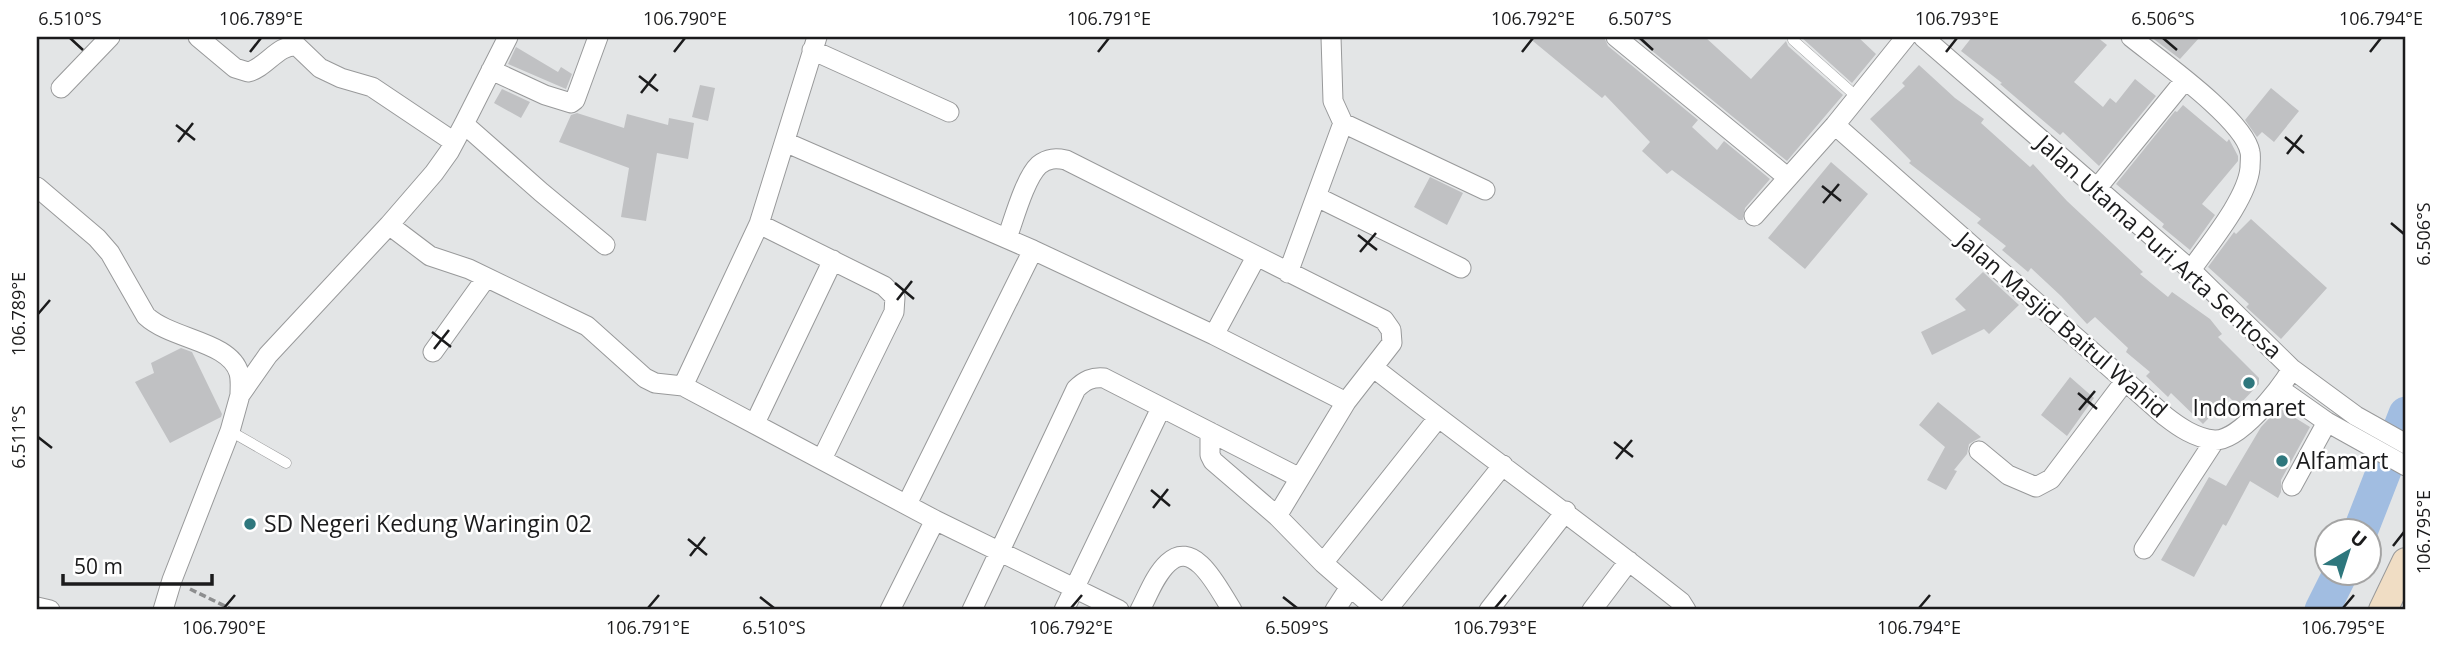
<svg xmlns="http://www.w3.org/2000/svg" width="2443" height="647" font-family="'Open Sans',sans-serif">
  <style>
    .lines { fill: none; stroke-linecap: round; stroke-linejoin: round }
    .river { stroke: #a1bde1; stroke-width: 35 }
    .building { fill: #c0c1c3 }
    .service-casing { stroke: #98999a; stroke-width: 11 }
    .minor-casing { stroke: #98999a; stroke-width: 21 }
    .secondary-casing { stroke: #98999a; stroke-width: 30 }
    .path { stroke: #8d8e8f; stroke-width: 3.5; stroke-dasharray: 7 3.5; stroke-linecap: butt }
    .service { stroke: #fff; stroke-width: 10 }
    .minor { stroke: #fff; stroke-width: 19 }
    .secondary { stroke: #f0ddc4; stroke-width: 28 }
    .ticks { fill: none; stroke: #1b1b1c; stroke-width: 2.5 }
    .poi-dot { fill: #2e777d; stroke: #fff; stroke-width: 2.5 }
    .labels { text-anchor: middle; stroke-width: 5; stroke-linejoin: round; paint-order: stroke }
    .street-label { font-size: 23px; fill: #1b1b1c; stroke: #fff }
    .poi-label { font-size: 23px; fill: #1b1b1c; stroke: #fff; text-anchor: start }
    .neatline { fill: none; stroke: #1b1b1c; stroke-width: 2.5 }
    .ticks-label { font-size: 18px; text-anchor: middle; fill: #1b1b1c }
  </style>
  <rect width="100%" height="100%" fill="#e3e5e6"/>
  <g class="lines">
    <!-- river -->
    <path class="river" d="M2360 532 2406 414
      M2322 610 2340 574"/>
  </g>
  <!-- building -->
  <path class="building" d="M1528 37H1604L1608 46 1698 120 1692 127 1717 150 1724 141 1770 179 1745 208 1743 220H1739L1672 170 1667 174 1642 151 1650 142 1605 95 1602 98Z
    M1635 37H1705L1751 79 1786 41 1788 46 1843 95 1787 161Z
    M1801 37H1858L1876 54 1852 83Z
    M1972 37H2097L2107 45 2074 82 2103 107 2110 98 2116 103 2135 79 2156 96 2099 166 2063 132 2060 135 2000 84 2002 83 1961 51Z
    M2151 37H2200L2180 59Z
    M516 47 558 72 561 67 572 74 566 89 508 64Z
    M1919 65 1955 98 1984 119 1981 123 2030 167 2033 164 2067 201 2143 272 2140 274 2168 297 2172 292 2210 319 2222 334 2218 337 2259 378V384L2238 406 2229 397 2203 424 2171 393 2168 397 2146 376 2150 372 2126 352 2128 348 2095 317 2087 324 2061 296 2031 268 2028 272 2002 250 2006 246 1977 223 1981 219 1909 163 1911 161 1870 119 1905 86 1902 83Z
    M700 85 715 88 708 121 692 117Z
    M2271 88 2299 111 2274 142 2262 132 2257 137 2245 120Z
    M502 89 530 102 521 118 494 103Z
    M2183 105 2227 142 2229 139 2238 156V161L2202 204 2215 215 2190 250 2162 227 2164 224 2116 184 2175 111 2177 112Z
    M577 113 624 128 627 114 668 125 669 118 694 123 688 159 657 153 646 221 621 217 629 168 559 142 571 115Z
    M1831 162 1868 194 1805 269 1768 238Z
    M1430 177 1463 193 1447 225 1414 207Z
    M2251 219 2327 288 2281 339 2246 307 2249 304 2208 267 2234 232 2236 234Z
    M1983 272 2019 305 1989 334 1984 329 1932 355 1921 332 1966 310 1955 299Z
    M181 348 192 352 222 414 221 417 170 443 135 382 154 373 151 363Z
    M2070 377 2094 398 2067 436 2041 415Z
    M1938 402 1981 437 1969 444 1967 454 1954 470 1957 471 1946 490 1927 480 1945 447 1919 425Z
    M2279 408 2310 427 2281 480V492L2278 498 2250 481 2226 526 2223 524 2194 577 2161 560 2209 477 2226 486 2261 427Z"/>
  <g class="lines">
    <!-- service casing -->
    <g class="service-casing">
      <path id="service" d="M1793 40 1857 97
        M230 431 286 463"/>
    </g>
    <!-- minor casing -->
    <g class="minor-casing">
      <path id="minor" d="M198 37 235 68 248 72C266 68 278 44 297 46L320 68 341 78 372 87 454 142
        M817 37 759 224 683 386 935 520 1119 610
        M1616 37 1787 177
        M1923 37 2191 270 2292 369 2356 416 2406 444
        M2131 37C2158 59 2244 119 2250 152 2251 156 2250 163 2250 168 2247 199 2209 244 2191 270
        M812 50 949 112
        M491 70 545 95 571 103 575 100 598 37
        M61 88 110 37
        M1343 123 1485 190
        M464 124 541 192 605 245
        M1835 125 2165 416C2179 427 2195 438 2214 440 2239 442 2280 389 2292 369
        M785 142 1033 250 1214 335 1346 402
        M37 187 97 238 110 253 146 316C172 340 230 341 239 373 241 380 240 387 240 395
        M2097 188 2185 80
        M1317 197 1461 268
        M1754 216 1835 125 1906 37
        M759 224 884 286 895 297 894 312 822 459
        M389 225 430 256 469 269 587 326 645 378 655 383 683 386
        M1007 238C1014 219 1025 178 1039 165 1048 158 1056 158 1066 160L1384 320 1391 330 1392 343 1346 402 1277 516
        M1288 273 1343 123 1333 101 1331 37
        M1214 335 1256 257
        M433 352 486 278
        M1374 368C1475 447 1580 522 1681 602L1686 610
        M2280 389 2327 422 2406 466
        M755 423 833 260
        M1210 432V455L1213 461 1277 516 1323 563 1377 610
        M1979 451 2008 475 2036 487 2051 479 2125 381
        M2292 486 2327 422
        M907 504 1033 250
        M2144 549 2215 440
        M1323 563 1438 418
        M37 607 50 610
        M163 610 172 580 230 431 240 395 268 355 389 225 434 173 449 152 464 124 508 37
        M890 610 935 520
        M972 610 1076 389C1085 380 1092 377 1104 378L1300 478
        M1064 610 1161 408
        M1140 610C1148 595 1155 575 1168 563 1195 537 1220 592 1232 610
        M1335 610 1350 587
        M1387 610 1503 465
        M1489 610 1566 511
        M1592 610 1629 561"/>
    </g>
    <!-- secondary casing -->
    <g class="secondary-casing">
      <path id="secondary" d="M2383 610 2406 562"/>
    </g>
    <!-- path -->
    <path class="path" d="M190 589 233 610"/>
    <!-- service -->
    <use href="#service" class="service"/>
    <!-- minor -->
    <use href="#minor" class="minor"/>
    <!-- secondary -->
    <use href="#secondary" class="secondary"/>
  </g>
  <!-- ticks -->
  <path class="ticks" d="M70 38 83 50M1640 38 1653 50M2163 38 2177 50M250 52 261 38M674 52 685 38M1098 52 1109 38M1522 52 1533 38M1946 52 1957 38M2370 52 2381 38M639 76 658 91M641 93 656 74M176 125 195 140M2285 137 2304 153M178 142 193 123M2287 154 2302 135M1822 186 1841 201M1823 203 1839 184M2391 223 2404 234M1358 235 1377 250M1360 252 1376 233M895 283 914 299M897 300 912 281M38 314 50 300M432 332 451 347M434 349 449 330M2078 393 2097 409M2079 410 2095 391M38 437 52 448M1614 442 1633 457M1616 459 1632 440M1151 490 1170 506M1153 508 1168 489M688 539 707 555M2393 546 2404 532M690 556 705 537M760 597 774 608M1283 597 1297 608M224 608 235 595M648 608 659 595M1071 608 1082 595M1495 608 1506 595M1919 608 1930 595M2343 608 2354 595"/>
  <!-- markers -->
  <g class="poi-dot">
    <circle cx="2249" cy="383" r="7"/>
    <circle cx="2282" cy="461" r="7"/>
    <circle cx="250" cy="524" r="7"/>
  </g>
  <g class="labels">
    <!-- street labels -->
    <g class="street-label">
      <text transform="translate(2159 247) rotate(42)" y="8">Jalan Utama Puri Arta Sentosa</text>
      <text transform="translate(2062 325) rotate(41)" y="8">Jalan Masjid Baitul Wahid</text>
    </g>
    <!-- poi labels -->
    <g class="poi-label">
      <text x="2249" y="416" text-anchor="middle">Indomaret</text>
      <text x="2296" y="469">Alfamart</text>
      <text x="264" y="532">SD Negeri Kedung Waringin 02</text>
    </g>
  </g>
  <!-- border -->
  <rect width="2443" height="647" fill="none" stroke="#ffffff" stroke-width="77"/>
  <!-- north arrow -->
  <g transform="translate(2348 552) rotate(39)"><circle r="33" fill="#ffffff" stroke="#a4a4a4" stroke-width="2"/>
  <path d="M0-5L12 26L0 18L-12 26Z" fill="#2e777d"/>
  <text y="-10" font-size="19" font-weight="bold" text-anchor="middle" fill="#1b1b1c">U</text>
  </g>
  <!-- scale -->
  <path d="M63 574v10h149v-10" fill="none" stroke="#1b1b1c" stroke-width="3.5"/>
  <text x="74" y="574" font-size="21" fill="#1b1b1c" stroke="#ffffff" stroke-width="5" paint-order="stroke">50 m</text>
  <rect x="38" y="38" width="2366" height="570" class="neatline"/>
  <g class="ticks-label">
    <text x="70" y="25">6.510°S</text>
    <text x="261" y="25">106.789°E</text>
    <text x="685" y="25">106.790°E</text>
    <text x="1109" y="25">106.791°E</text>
    <text x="1533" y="25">106.792°E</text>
    <text x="1640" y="25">6.507°S</text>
    <text x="1957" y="25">106.793°E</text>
    <text x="2163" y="25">6.506°S</text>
    <text x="2381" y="25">106.794°E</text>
    <text transform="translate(2424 234) rotate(-90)" y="6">6.506°S</text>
    <text transform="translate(19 314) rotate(-90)" y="6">106.789°E</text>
    <text transform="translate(19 437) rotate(-90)" y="6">6.511°S</text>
    <text transform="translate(2424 532) rotate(-90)" y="6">106.795°E</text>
    <text x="224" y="634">106.790°E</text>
    <text x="648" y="634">106.791°E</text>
    <text x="774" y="634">6.510°S</text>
    <text x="1071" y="634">106.792°E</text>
    <text x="1297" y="634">6.509°S</text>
    <text x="1495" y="634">106.793°E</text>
    <text x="1919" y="634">106.794°E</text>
    <text x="2343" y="634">106.795°E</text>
  </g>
</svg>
